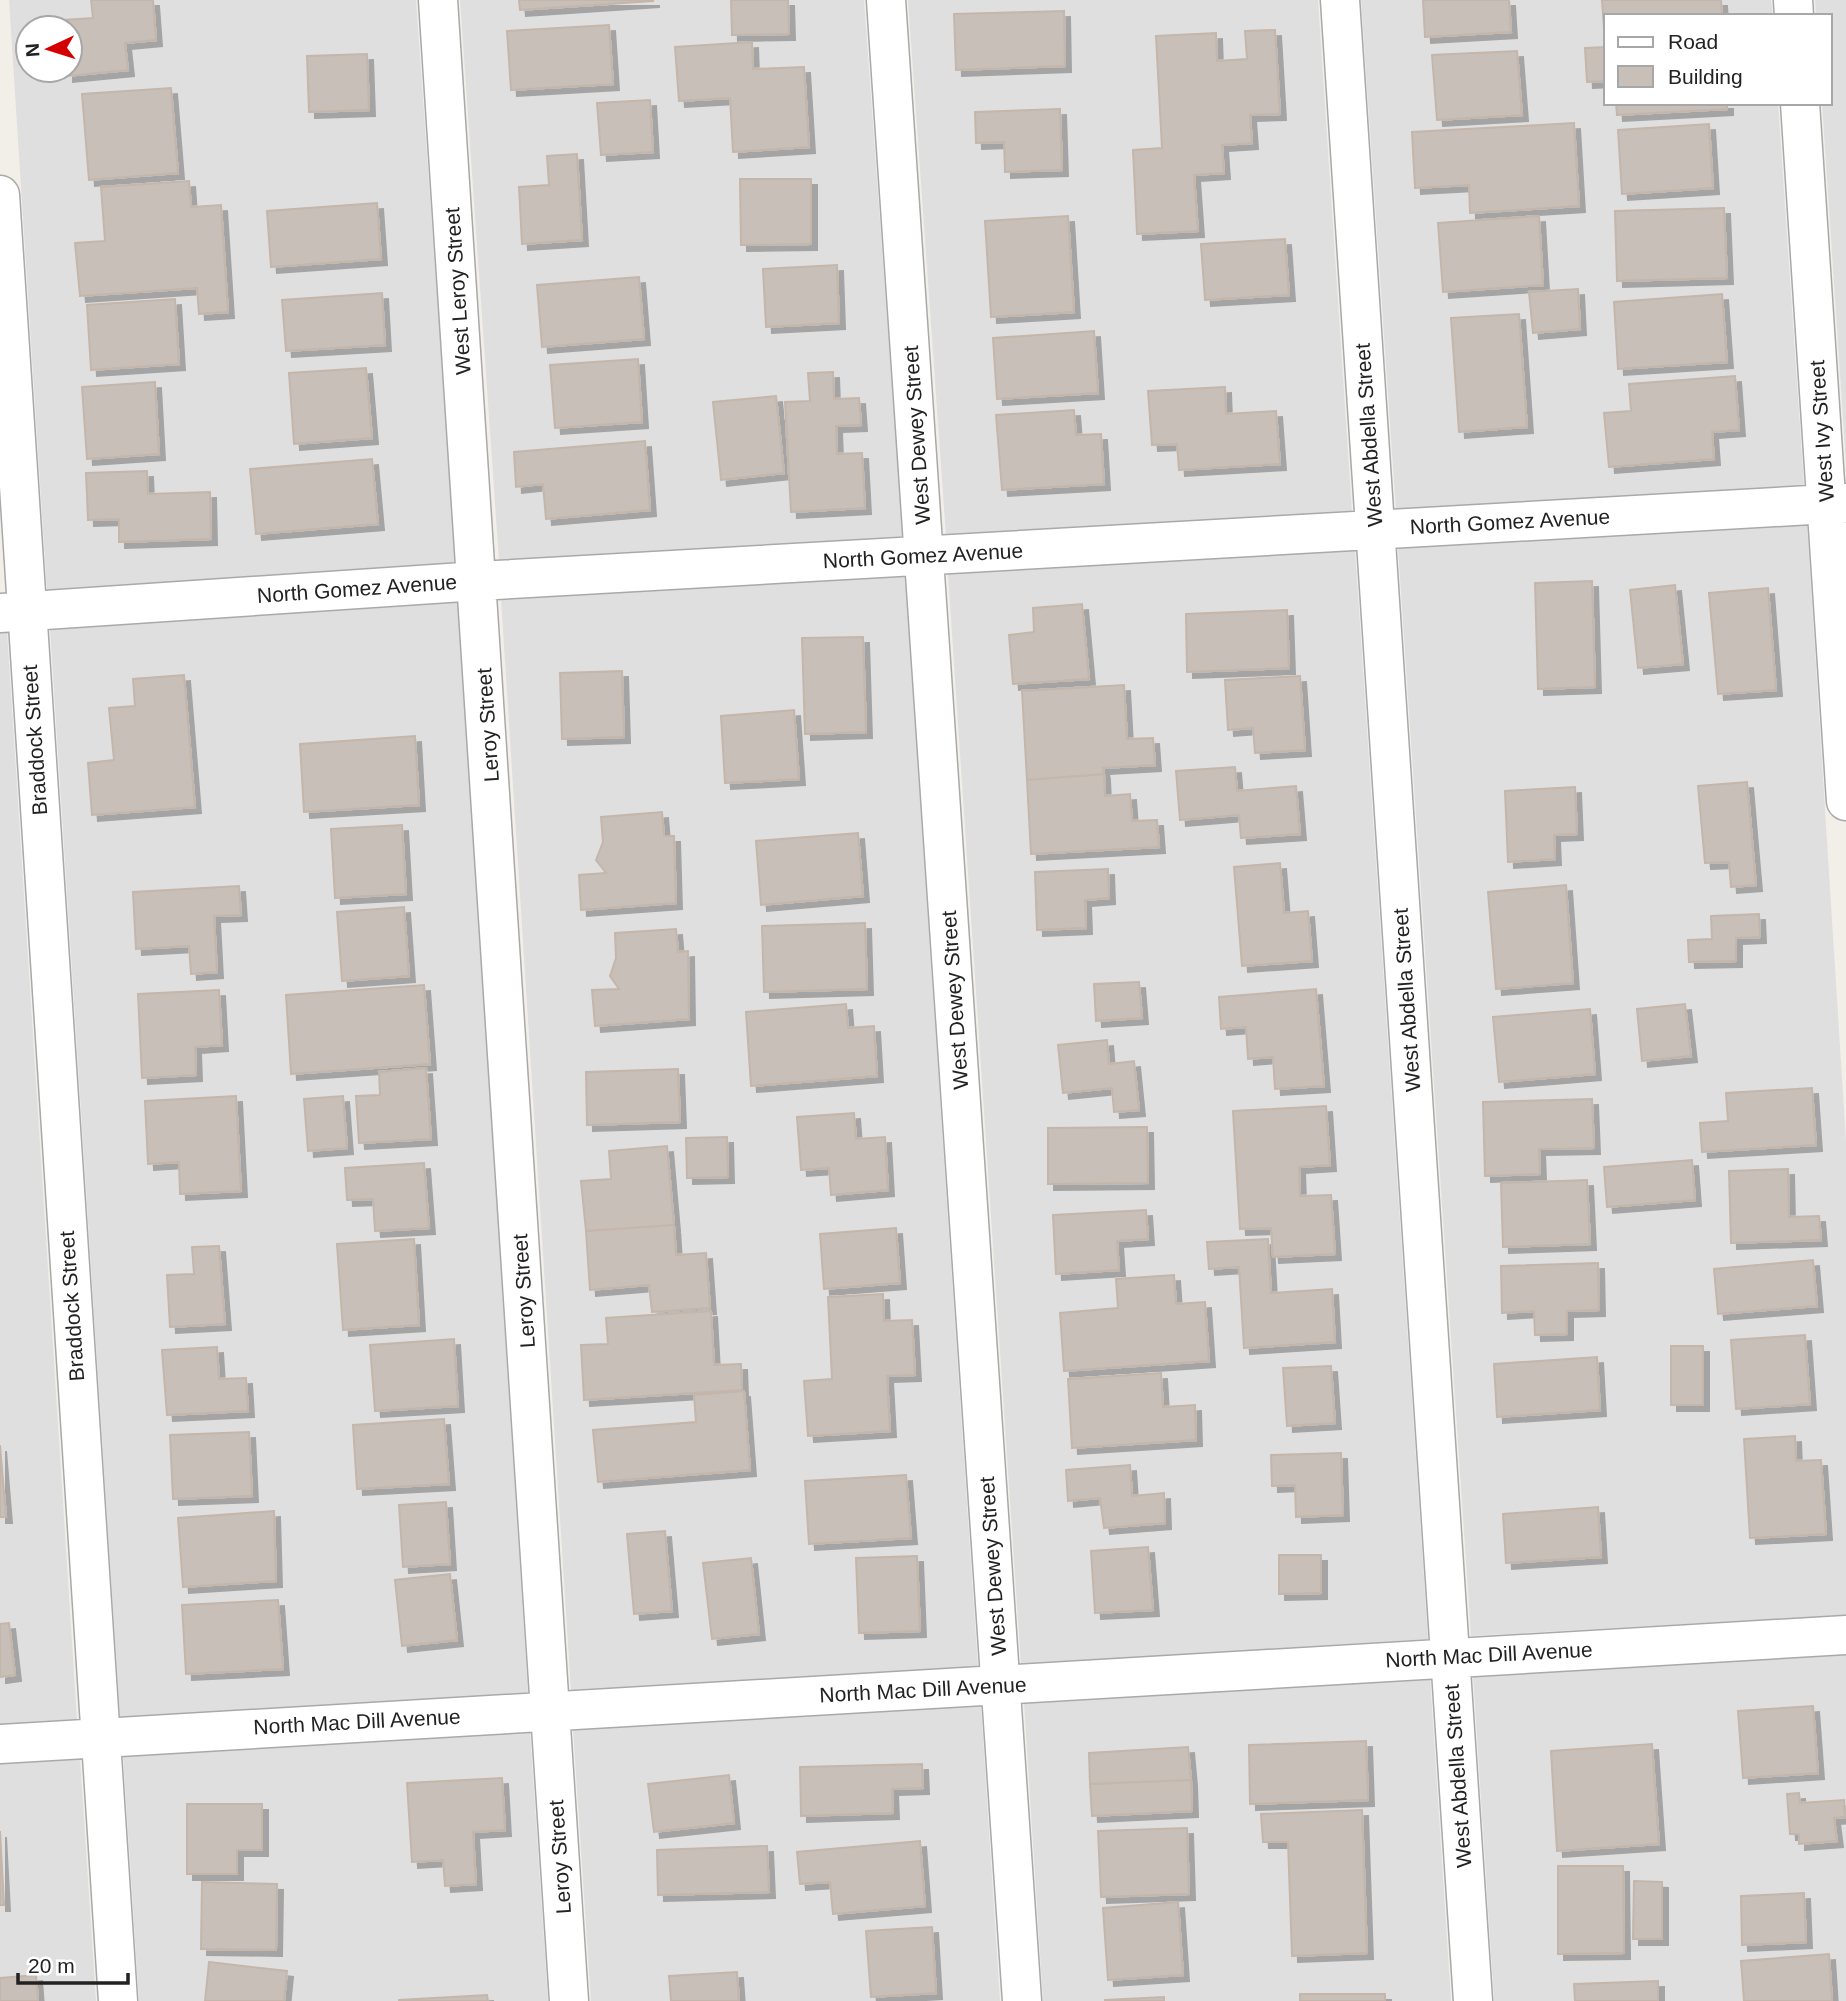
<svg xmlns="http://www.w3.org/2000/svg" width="1846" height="2001" font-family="Helvetica,sans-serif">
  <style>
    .residential { fill: #e0dfdf; fill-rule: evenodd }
    .building { fill: #c7bfb8; stroke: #c4b6ab; stroke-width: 2; filter: url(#shadow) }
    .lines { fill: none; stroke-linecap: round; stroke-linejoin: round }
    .minor-casing { stroke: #a9a9a9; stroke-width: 41 }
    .minor { stroke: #fff; stroke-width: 38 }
    .labels { text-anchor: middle; stroke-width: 5; stroke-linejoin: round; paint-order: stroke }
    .street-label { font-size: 21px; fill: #222; stroke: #fff }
  </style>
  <defs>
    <filter id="shadow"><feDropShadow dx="6" dy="6" stdDeviation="0" flood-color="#0004"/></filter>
  </defs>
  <rect width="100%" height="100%" fill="#f2efe9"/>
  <!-- residential -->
  <path class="residential" d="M9 0H416L456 564 47 591ZM28 28H70V70H28Z
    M460 0H864L903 538 499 561Z
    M908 0H1318L1352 512 946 536Z
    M1361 0H1771L1773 16H1606V103H1778L1804 486 1396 510Z
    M1815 0H1846V463L1822 103H1830V16H1816Z
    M1807 524 1846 1142V1615L1471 1636 1398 548Z
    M1355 550 1428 1639 1021 1665 948 574Z
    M905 576 978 1668 571 1691 501 599Z
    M458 602 528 1693 120 1717 50 629Z
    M7 631 77 1720 0 1725V632Z
    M1846 1654V2001H1494L1473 1675Z
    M1430 1677 1451 2001H1043L1024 1703Z
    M981 1706 1000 2001H591L573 1729Z
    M530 1731 548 2001H139L123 1755Z
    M80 1758 96 2001H0V1763Z"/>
  <!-- building -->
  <path class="building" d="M91 0H153L156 40 125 43 128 70 67 76V70H70V28H63V20L93 18Z
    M519 0H653V1L520 10Z
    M731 0H788L789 34 732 35Z
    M1423 0H1509L1511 32 1425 37Z
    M1602 0H1721L1722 16H1606L1604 28Z
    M1064 11 1065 66 956 70 954 14Z
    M609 25 613 84 511 90 507 31Z
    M1275 30 1280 114 1250 115 1252 143 1222 145 1224 173 1194 175 1198 231 1137 234 1133 150 1162 148 1156 36 1216 33 1217 61 1247 59 1245 31Z
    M752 42 753 69 804 67 809 147 733 152 730 98 679 101 675 47Z
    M1606 47V81L1587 82 1585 48Z
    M1517 51 1522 115 1437 120 1432 55Z
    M367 54 369 110 309 112 307 56Z
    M171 88 178 173 89 180 82 94Z
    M650 100 653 152 601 155 597 103Z
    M1616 103H1727V109L1617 115Z
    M1060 109 1062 170 1005 172 1004 142 976 143 975 112Z
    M1574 123 1579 206 1470 213 1469 185 1415 188 1412 132Z
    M1709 124 1713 188 1622 194 1618 130Z
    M577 154 582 240 522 244 519 187 549 185 547 156Z
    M740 179H811V244L741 245Z
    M189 181 191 207 221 205 228 312 199 314 197 288 80 296 75 243 105 241 101 187Z
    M377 203 381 259 271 267 267 211Z
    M1724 208 1727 278 1617 281 1615 211Z
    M1068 216 1074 312 991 317 985 221Z
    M1539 216 1543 285 1443 292 1438 223Z
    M1285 239 1289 295 1205 300 1201 244Z
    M837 265 839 323 766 327 763 269Z
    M639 277 644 339 542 347 537 285Z
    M1578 289 1580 329 1533 333 1529 292Z
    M382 293 385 345 286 351 282 300Z
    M1722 294 1727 362 1618 369 1614 302Z
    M175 299 179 364 91 370 87 305Z
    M1519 314 1527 427 1459 432 1451 318Z
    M1094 331 1098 393 997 399 993 338Z
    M638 359 642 422 555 428 550 365Z
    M366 368 372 438 294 444 289 373Z
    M833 372 834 399 859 398 861 425 836 426 837 454 862 453 865 508 791 512 785 402 810 401 808 373Z
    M1735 376 1739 430 1712 432 1714 459 1609 467 1604 413 1631 411 1629 384Z
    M155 382 159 454 87 459 82 387Z
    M1225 387 1226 414 1276 411 1280 464 1179 470 1177 444 1152 445 1148 391Z
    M776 396 784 473 721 480 713 402Z
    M1074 410 1076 435 1101 434 1104 484 1002 490 996 415Z
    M645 441 650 510 546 519 543 484 516 487 514 452Z
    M372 459 378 524 256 534 250 469Z
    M147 471 148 494 210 492 211 539 119 542V519L88 520 86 473Z
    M1592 581 1595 687 1538 689 1535 583Z
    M1675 585 1683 664 1638 668 1630 590Z
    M1768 588 1776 690 1718 694 1709 593Z
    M1082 604 1089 679 1013 684 1009 635 1034 632 1033 608Z
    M1287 610 1289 668 1187 672 1186 614Z
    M863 637 866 732 805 734 802 638Z
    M622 671 624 737 562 739 560 673Z
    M184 675 195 807 92 815 88 763 114 760 109 708 135 706 133 679Z
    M1300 676 1305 750 1255 753 1253 728 1228 730 1225 680Z
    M1124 685 1127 739 1153 738 1155 765 1103 768 1104 774 1027 780 1022 691Z
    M794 710 799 779 725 783 721 716Z
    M415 736 419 805 304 812 300 744Z
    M1235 767 1237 791 1296 786 1300 834 1241 838 1239 815 1180 820 1176 771Z
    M1104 774 1105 796 1130 794 1132 821 1157 820 1159 847 1031 854 1027 780Z
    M1747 782 1756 885 1731 887 1729 862 1705 863 1698 786Z
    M1575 787 1577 834 1554 835 1555 859 1508 862 1505 791Z
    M662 812 664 836H674L676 903 581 910 579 875 606 873 596 860 603 842 601 817Z
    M402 825 406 894 335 898 331 829Z
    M858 833 863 896 761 905 756 841Z
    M1280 863 1284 913 1308 911 1312 961 1242 966 1234 867Z
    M1108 869 1109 898 1085 900 1086 928 1037 930 1035 872Z
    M1566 885 1573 983 1496 989 1488 892Z
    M239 886 241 915 214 916 217 972 191 974 189 946 136 949 133 892Z
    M404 907 409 976 342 981 337 912Z
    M1759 914 1760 937 1736 938V961L1689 962 1688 940 1712 939 1711 916Z
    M865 923 867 989 764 992 762 926Z
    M676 929 678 952 688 951 689 1019 595 1026 592 990 619 989 610 976 616 958 615 933Z
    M1139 982 1142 1018 1096 1021 1094 984Z
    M424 985 430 1064 291 1074 286 995Z
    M1316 989 1324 1086 1275 1089 1273 1057 1248 1059 1246 1027 1221 1029 1219 997Z
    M219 990 222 1045 195 1047 196 1075 142 1078 138 994Z
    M846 1004 848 1028 874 1026 877 1076 751 1086 746 1012Z
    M1685 1004 1691 1056 1642 1061 1637 1009Z
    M1590 1009 1595 1074 1499 1082 1493 1017Z
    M1107 1040 1109 1064 1134 1061 1139 1110 1114 1112 1112 1088 1063 1093 1058 1045Z
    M426 1068 431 1139 359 1143 356 1096 380 1095 379 1072Z
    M678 1069 680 1122 587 1125 586 1072Z
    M1812 1088 1816 1145 1702 1152 1700 1123 1728 1121 1726 1093Z
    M236 1096 241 1191 180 1194 179 1162 148 1164 145 1101Z
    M343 1096 347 1148 308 1151 304 1099Z
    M1592 1099 1594 1148 1539 1149 1540 1174 1485 1176 1483 1102Z
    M1326 1106 1330 1165 1299 1167 1300 1196 1331 1195 1335 1254 1273 1257 1271 1228 1240 1229 1233 1111Z
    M854 1113 856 1139 885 1137 888 1190 831 1195 829 1168 801 1170 797 1117Z
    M1147 1127 1148 1183 1048 1184V1128Z
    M727 1137 728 1177 687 1178 686 1138Z
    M667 1146 674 1225 586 1231 581 1181 611 1179 609 1151Z
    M1692 1160 1695 1200 1607 1207 1604 1167Z
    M424 1163 429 1228 375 1231 373 1199 347 1200 345 1168Z
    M1788 1169 1789 1217 1819 1216 1821 1240 1731 1243 1729 1171Z
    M1587 1180 1590 1244 1503 1247 1501 1183Z
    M1146 1210 1148 1239 1117 1241 1119 1270 1056 1274 1053 1215Z
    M674 1225 676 1255 706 1253 710 1308 652 1312 649 1285 590 1290 586 1231Z
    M896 1228 900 1283 824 1289 820 1234Z
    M414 1239 419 1325 343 1330 337 1244Z
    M1268 1239 1271 1293 1332 1289 1335 1342 1244 1348 1239 1267 1209 1269 1207 1242Z
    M219 1246 225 1324 170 1327 167 1275 194 1274 192 1247Z
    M1813 1260 1817 1306 1718 1314 1714 1269Z
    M1598 1263 1599 1310 1567 1311V1334L1535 1335 1534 1311 1502 1313 1501 1266Z
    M1174 1275 1176 1304 1205 1302 1209 1361 1064 1371 1060 1313 1118 1308 1116 1279Z
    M883 1294 884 1321 912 1320 915 1375 887 1376 890 1431 808 1436 804 1381 832 1379 828 1297Z
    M711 1311 714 1365 741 1364 742 1390 584 1400 581 1345 608 1344 606 1318Z
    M1805 1335 1810 1404 1736 1409 1731 1340Z
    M454 1339 458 1406 375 1411 370 1345Z
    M1671 1346H1703V1405H1671Z
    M217 1347 219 1379 246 1378 248 1411 167 1415 162 1350Z
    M1597 1357 1600 1410 1497 1417 1494 1364Z
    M1331 1366 1335 1423 1287 1426 1283 1368Z
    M1161 1373 1163 1407 1195 1405 1196 1440 1072 1448 1068 1379Z
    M744 1391 750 1470 598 1482 593 1430 696 1422 694 1395Z
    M444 1419 449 1484 357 1489 353 1425Z
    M249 1432 252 1496 173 1499 170 1435Z
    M1795 1436 1796 1461 1821 1460 1826 1534 1750 1538 1744 1439Z
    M0 1445 6 1517H0Z
    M1341 1453 1343 1515 1296 1517 1295 1485 1272 1486 1271 1455Z
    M1130 1465 1132 1496 1164 1493 1165 1523 1104 1528 1100 1498 1068 1501 1066 1470Z
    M906 1475 911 1538 809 1544 805 1481Z
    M446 1502 450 1564 403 1567 399 1505Z
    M1598 1507 1601 1557 1506 1563 1503 1514Z
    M274 1511 276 1581 183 1587 178 1518Z
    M665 1531 672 1611 634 1614 627 1534Z
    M1148 1547 1153 1610 1095 1613 1091 1551Z
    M1279 1555H1321V1593L1279 1594Z
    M917 1556 920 1631 859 1633 856 1558Z
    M751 1558 759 1634 712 1639 703 1563Z
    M450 1574 457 1640 402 1646 395 1580Z
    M278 1600 283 1669 186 1674 182 1605Z
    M9 1623 15 1675 0 1677V1624Z
    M1813 1706 1818 1773 1743 1778 1738 1711Z
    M1366 1741 1368 1800 1250 1804 1249 1745Z
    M1652 1744 1659 1844 1557 1851 1551 1751Z
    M1188 1747 1191 1780 1090 1784 1089 1753Z
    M922 1764 923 1788 892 1789 893 1813 801 1816 800 1767Z
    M729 1775 734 1823 654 1832 648 1784Z
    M502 1778 505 1830 473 1832 476 1884 445 1886 443 1860 412 1862 407 1783Z
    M1191 1780 1192 1811 1092 1816 1090 1784Z
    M1799 1793 1800 1803 1844 1800 1845 1817 1834 1818 1837 1841 1799 1844V1834H1790L1787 1794Z
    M187 1804H262V1850H237V1874H187Z
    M1362 1810 1367 1953 1292 1956 1288 1842H1263L1261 1814Z
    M1187 1828 1189 1894 1101 1897 1098 1831Z
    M0 1831 4 1905H0Z
    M920 1841 925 1906 833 1914 830 1882 800 1884 797 1852Z
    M767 1846 769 1892 658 1895 657 1850Z
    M1558 1866H1623L1624 1953 1558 1954Z
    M1634 1881 1662 1882V1939H1633Z
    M202 1882 277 1884 276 1950 201 1949Z
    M1804 1893 1806 1942 1742 1945 1741 1896Z
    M1178 1902 1183 1975 1108 1980 1103 1908Z
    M932 1927 936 1993 871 1997 866 1931Z
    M1829 1954 1832 2001H1744L1741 1961Z
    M209 1962 287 1971 284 2001H205Z
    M737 1972 739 2001H671L669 1976Z
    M36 1975 38 2001H0V1978Z
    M1658 1981V2001H1575L1574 1984Z
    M1300 1994H1385V2001H1300Z
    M487 1995 488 2001H399V2000Z
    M1164 1997V2001H1105V2000Z"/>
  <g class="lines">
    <!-- minor casing -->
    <g class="minor-casing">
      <path id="minor" d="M438 0 569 2001
        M886 0 1022 2001
        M1340 0 1473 2001
        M1793 0 1794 16
        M1800 103 1846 801
        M0 195 118 2001
        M0 613 478 581 1846 503
        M0 1744 1846 1635"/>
    </g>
    <!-- minor -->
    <use href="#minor" class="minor"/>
  </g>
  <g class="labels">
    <!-- street labels -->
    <g class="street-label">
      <text transform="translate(458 291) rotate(-94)" y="7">West Leroy Street</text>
      <text transform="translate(1822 431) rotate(-94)" y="7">West Ivy Street</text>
      <text transform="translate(917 435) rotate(-94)" y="7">West Dewey Street</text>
      <text transform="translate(1369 435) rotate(-94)" y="7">West Abdella Street</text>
      <text transform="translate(1510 522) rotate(-3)" y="7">North Gomez Avenue</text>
      <text transform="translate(923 556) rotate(-3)" y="7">North Gomez Avenue</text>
      <text transform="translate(357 589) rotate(-4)" y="7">North Gomez Avenue</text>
      <text transform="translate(488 725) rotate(-94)" y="7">Leroy Street</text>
      <text transform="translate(35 740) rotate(-94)" y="7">Braddock Street</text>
      <text transform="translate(955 1000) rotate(-94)" y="7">West Dewey Street</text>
      <text transform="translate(1407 1000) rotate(-94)" y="7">West Abdella Street</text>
      <text transform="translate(524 1291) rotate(-94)" y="7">Leroy Street</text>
      <text transform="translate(72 1306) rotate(-94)" y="7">Braddock Street</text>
      <text transform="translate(993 1566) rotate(-94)" y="7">West Dewey Street</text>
      <text transform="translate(1489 1655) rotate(-3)" y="7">North Mac Dill Avenue</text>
      <text transform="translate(923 1690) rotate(-3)" y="7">North Mac Dill Avenue</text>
      <text transform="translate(357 1722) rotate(-3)" y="7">North Mac Dill Avenue</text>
      <text transform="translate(1458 1776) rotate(-94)" y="7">West Abdella Street</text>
      <text transform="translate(560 1857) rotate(-94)" y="7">Leroy Street</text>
    </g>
  </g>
  <!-- legend -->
  <rect x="1604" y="14" width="228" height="91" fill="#ffffff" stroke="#a7a7a7" stroke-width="2"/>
  <rect x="1618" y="37" width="35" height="10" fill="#ffffff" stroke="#a7a7a7" stroke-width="2"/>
  <text x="1668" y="49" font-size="21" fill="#222222">Road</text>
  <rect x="1618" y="66" width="35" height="21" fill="#c7bfb8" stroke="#a7a7a7" stroke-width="2"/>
  <text x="1668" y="84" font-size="21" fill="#222222">Building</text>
  <!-- north arrow -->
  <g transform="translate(49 49) rotate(266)"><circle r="33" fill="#ffffff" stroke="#a7a7a7" stroke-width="2"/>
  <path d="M0-5L12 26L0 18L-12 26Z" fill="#d40000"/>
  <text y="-10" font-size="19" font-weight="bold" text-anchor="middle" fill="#222222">N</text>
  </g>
  <!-- scale -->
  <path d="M18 1973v10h110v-10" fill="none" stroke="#222222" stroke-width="3.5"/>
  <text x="28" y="1973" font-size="21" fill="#222222" stroke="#ffffff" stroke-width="5" paint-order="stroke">20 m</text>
</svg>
